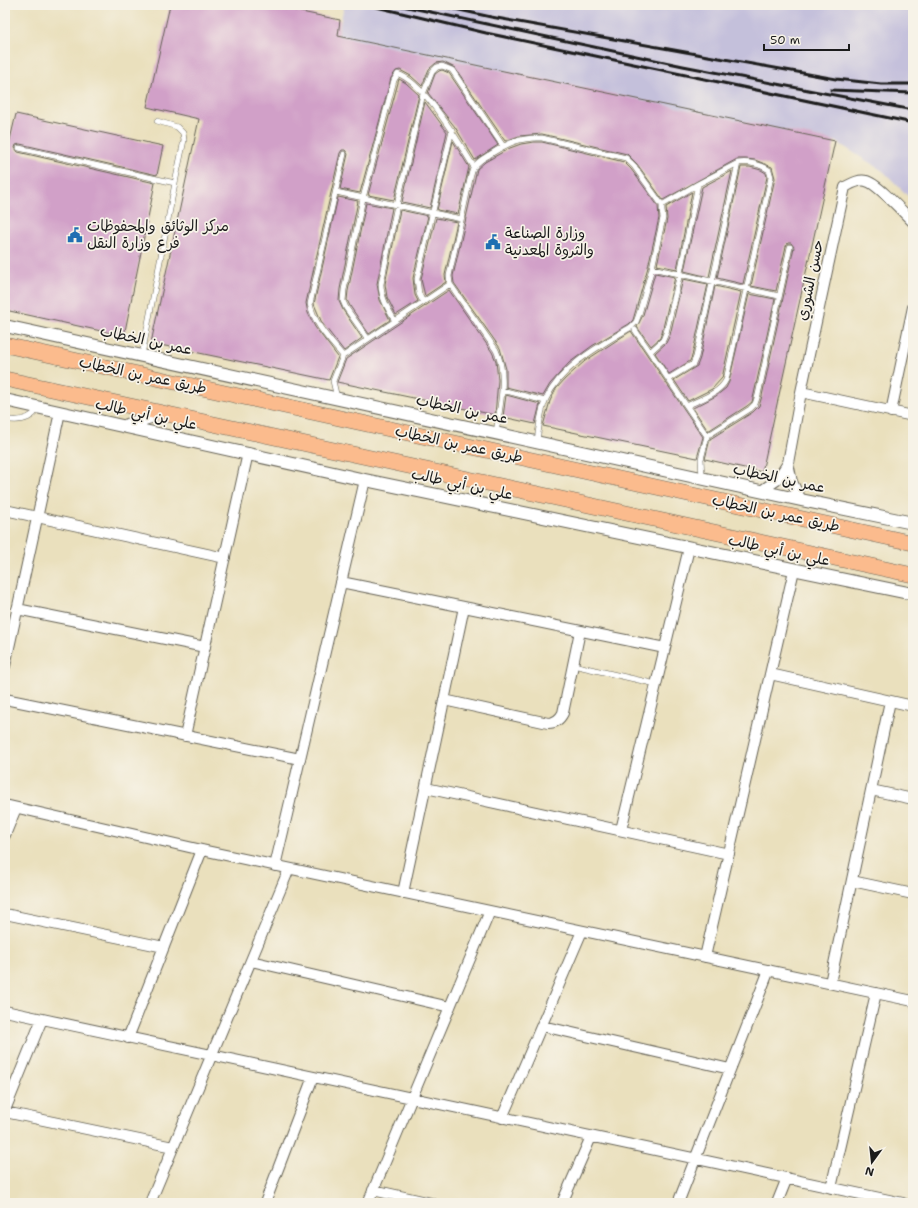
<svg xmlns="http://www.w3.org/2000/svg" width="918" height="1208" font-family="'Shantell Sans','Playpen Sans Arabic',sans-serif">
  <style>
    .industrial { fill: #c4c0db }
    .building { fill: #d1a0c8 }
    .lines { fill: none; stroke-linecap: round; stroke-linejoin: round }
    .service-casing { stroke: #646154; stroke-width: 6 }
    .minor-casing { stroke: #646154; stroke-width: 12 }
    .tertiary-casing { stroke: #646154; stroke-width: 14 }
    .primary-casing { stroke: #646154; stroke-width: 16 }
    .service { stroke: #fff; stroke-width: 5 }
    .minor { stroke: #fff; stroke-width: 10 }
    .tertiary { stroke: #fff; stroke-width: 12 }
    .primary { stroke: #fbbb8d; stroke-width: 15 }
    .rail { stroke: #1c1c1c; stroke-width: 3 }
    .labels { text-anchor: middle; stroke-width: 3.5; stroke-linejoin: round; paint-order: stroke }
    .poi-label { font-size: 15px; fill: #1c1c1c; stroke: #f7f3e8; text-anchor: start }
    .street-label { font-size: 15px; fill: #1c1c1c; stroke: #f7f3e8 }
  </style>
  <rect width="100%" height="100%" fill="#f7f3e8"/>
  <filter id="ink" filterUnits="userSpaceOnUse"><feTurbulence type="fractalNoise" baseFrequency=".025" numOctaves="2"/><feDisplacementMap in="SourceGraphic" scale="8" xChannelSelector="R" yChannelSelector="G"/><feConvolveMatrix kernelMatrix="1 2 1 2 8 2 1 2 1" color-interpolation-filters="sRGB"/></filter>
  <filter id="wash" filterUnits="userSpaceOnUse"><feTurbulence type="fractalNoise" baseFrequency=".012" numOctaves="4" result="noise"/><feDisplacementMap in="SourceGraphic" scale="16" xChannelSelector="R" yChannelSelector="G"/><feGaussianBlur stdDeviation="0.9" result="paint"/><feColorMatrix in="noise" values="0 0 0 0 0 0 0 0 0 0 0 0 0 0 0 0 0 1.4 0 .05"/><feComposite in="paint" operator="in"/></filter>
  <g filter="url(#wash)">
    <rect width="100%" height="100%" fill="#eae0bd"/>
    <!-- industrial -->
    <path class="industrial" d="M344 5H913V201L883 171 835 141 338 36Z"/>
    <g id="blocks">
      <!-- building -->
      <path class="building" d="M170 5H268L340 20 338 36 835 141 762 472 705 459 710 439 753 412 759 406 762 396 794 247 791 243H788L786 246 776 291 751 286 775 178 772 167 755 160 746 159H737L663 200 637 164 627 154 542 134 519 136 505 141 455 68 443 62 436 63 429 69 422 86 411 76 400 70 396 71 391 78 360 193 340 189 348 154 345 150H342L340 153 306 303 308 313 315 327 338 357 329 380 151 343 199 119 147 107Z
        M442 70 449 73 498 145 475 160 455 127 428 93 435 74 439 71Z
        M399 79 406 83 419 95 394 200 368 195Z
        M425 102 447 132 430 208 402 202Z
        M16 114 163 146 157 175 20 144 16 145 15 148 18 152 155 183 124 336 5 310V161Z
        M453 141 469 167 458 214 437 210Z
        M534 142H542L624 162 631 169 658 206 659 218 648 267 633 320 629 324 592 346 569 363 550 384 543 396 506 387V369L500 348 454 283 453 276 477 169 485 162 510 148 521 144Z
        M741 167H750L761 170 766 173 767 177 743 284 717 278Z
        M732 171 709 277 684 271 702 187Z
        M692 192 677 269 657 265 667 219 666 207Z
        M338 197 358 201 340 289 339 301 343 310 362 338 344 351 322 323 314 304Z
        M366 203 392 208 377 284 380 300 390 320 369 334 350 306 347 300 348 291Z
        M400 210 428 216 413 278 415 295 418 301 396 315 387 297 385 284Z
        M436 218 457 222 445 275 446 282 425 296 421 279Z
        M655 273 675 277 662 332 660 338 651 346 637 327 643 315Z
        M683 279 708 284 692 356 690 361 669 374 655 353 666 343 670 335Z
        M715 286 741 292 722 378 712 389 688 401 674 380 697 366 700 358Z
        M449 290 492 352 496 361 498 380 495 415 337 382 346 359Z
        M749 294 775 299 754 394 752 402 747 406 708 431 693 408 716 396 726 388 729 382Z
        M631 331 703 437 697 458 543 426 550 401 556 389 565 379 585 361Z
        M506 395 540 404 535 424 503 417Z"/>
    </g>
  </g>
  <g filter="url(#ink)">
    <use href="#blocks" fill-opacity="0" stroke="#646154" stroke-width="1"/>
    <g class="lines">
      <!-- service casing -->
      <g class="service-casing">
        <path id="service" d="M19 148 175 183
          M336 192 461 219
          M662 205 698 184 738 163
          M652 268 779 296
          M423 302 419 294 417 279 452 130
          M395 321C388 309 381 298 381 284L397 205 423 94 432 72 437 67 442 66 452 70 503 146
          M635 330 707 436 701 459 702 478
          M368 339 346 308 343 301 344 290 363 198 394 80 398 74C425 83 459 143 474 167
          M650 352 663 340 666 333 680 273 698 184
          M142 355 175 183 184 140 183 133 177 127 157 121
          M343 356 450 284
          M668 379 693 364 696 357 738 163C748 161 762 165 769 170L771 177 726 380C719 394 700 399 687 406
          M502 390 545 401
          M337 398 333 381 343 356C330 340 314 324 310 304L344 154
          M5 419C18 422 30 420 38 409
          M496 433C500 406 508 375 496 350L450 284 449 276 470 179C471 175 472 170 474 167 478 161 484 158 489 155 508 143 519 137 542 138L626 158 634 166 662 205V211L663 218 652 268 639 314 636 322 631 327C600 346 562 365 546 399 540 411 539 428 537 441
          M707 436 750 409 755 404 758 395 790 247
          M573 665 656 684"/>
      </g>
      <!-- minor casing -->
      <g class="minor-casing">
        <path id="minor" d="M801 392 913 416
          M891 412 913 307
          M788 463 792 482 801 500
          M761 491 777 480 788 463 801 392 845 187C851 184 859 179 866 181 877 183 904 213 913 222
          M5 510 225 558
          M341 582 665 648
          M17 609 205 647
          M5 666 60 412
          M770 674 913 706
          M5 699 300 759
          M444 700 548 723C555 723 560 719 563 713L580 631
          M185 736 248 453
          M426 788 729 854
          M871 790 913 799
          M5 805 202 850 913 1001
          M621 830 689 548
          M5 835 16 808
          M275 866 365 480
          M852 881 913 894
          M403 893 464 607
          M5 914 164 947
          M705 957 794 570
          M251 961 450 1007
          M830 983 890 701
          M5 1011 903 1203
          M542 1026 730 1069
          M128 1038 202 850
          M5 1110 42 1019
          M5 1112 173 1147
          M502 1118 582 931
          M831 1188 876 993
          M373 1190 431 1203
          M150 1203 289 869
          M265 1203 313 1077
          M368 1203 490 911
          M562 1203 591 1137
          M678 1203 769 970
          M777 1203 787 1178"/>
      </g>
      <!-- tertiary casing -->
      <g class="tertiary-casing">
        <path id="tertiary" d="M5 326 801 500 913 523
          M5 400 365 480 913 594
          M127 425 162 413"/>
      </g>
      <!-- primary casing -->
      <g class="primary-casing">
        <path id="primary" d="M5 345 913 543
          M5 379 913 575"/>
      </g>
      <!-- service -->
      <use href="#service" class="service"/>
      <!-- minor -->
      <use href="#minor" class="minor"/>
      <!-- tertiary -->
      <use href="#tertiary" class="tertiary"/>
      <!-- primary -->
      <use href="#primary" class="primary"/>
      <!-- rail -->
      <path class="rail" d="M368 5 486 33 913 123
        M398 5 683 66 913 110
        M437 5 491 17 836 79 881 84H913
        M831 90 913 93"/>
    </g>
  </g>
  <!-- icons -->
  <defs>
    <g id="civic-bare" transform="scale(1.2)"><path d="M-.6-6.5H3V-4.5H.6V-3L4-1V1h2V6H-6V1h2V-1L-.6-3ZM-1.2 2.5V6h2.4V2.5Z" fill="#1f6fb2" stroke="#f7f3e8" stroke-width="2.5" paint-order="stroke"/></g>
  </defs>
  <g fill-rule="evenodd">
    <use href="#civic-bare" x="75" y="235"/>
    <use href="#civic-bare" x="493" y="242"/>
  </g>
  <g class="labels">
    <!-- poi labels -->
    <g class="poi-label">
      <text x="87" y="231">مركز الوثائق والمحفوظات<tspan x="87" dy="17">فرع وزارة النقل</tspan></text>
      <text x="505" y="238">وزارة الصناعة<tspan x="505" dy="17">والثروة المعدنية</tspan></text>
    </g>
    <!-- street labels -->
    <g class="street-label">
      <text transform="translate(810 280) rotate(-78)" y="5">حسن الشوري</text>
      <text transform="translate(146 340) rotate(12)" y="5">عمر بن الخطاب</text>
      <text transform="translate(143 375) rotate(12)" y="5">طريق عمر بن الخطاب</text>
      <text transform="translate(462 409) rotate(12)" y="5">عمر بن الخطاب</text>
      <text transform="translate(146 414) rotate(12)" y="5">علي بن أبي طالب</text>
      <text transform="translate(459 444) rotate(12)" y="5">طريق عمر بن الخطاب</text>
      <text transform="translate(779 478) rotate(12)" y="5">عمر بن الخطاب</text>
      <text transform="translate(462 484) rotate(12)" y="5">علي بن أبي طالب</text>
      <text transform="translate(776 513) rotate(12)" y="5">طريق عمر بن الخطاب</text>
      <text transform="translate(779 550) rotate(12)" y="5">علي بن أبي طالب</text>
    </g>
  </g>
  <!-- margin -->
  <rect width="918" height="1208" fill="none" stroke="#f7f3e8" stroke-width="20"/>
  <!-- north arrow -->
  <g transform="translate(872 1162) rotate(195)" stroke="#f7f3e8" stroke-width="3" paint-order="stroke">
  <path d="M0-3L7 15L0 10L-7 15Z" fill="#1c1c1c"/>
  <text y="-6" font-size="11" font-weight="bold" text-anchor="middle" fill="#1c1c1c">N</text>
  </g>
  <!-- scale -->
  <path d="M764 44v6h85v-6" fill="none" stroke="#1c1c1c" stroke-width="2"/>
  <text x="770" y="44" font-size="12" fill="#1c1c1c" stroke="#f7f3e8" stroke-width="3" paint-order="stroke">50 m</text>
</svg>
